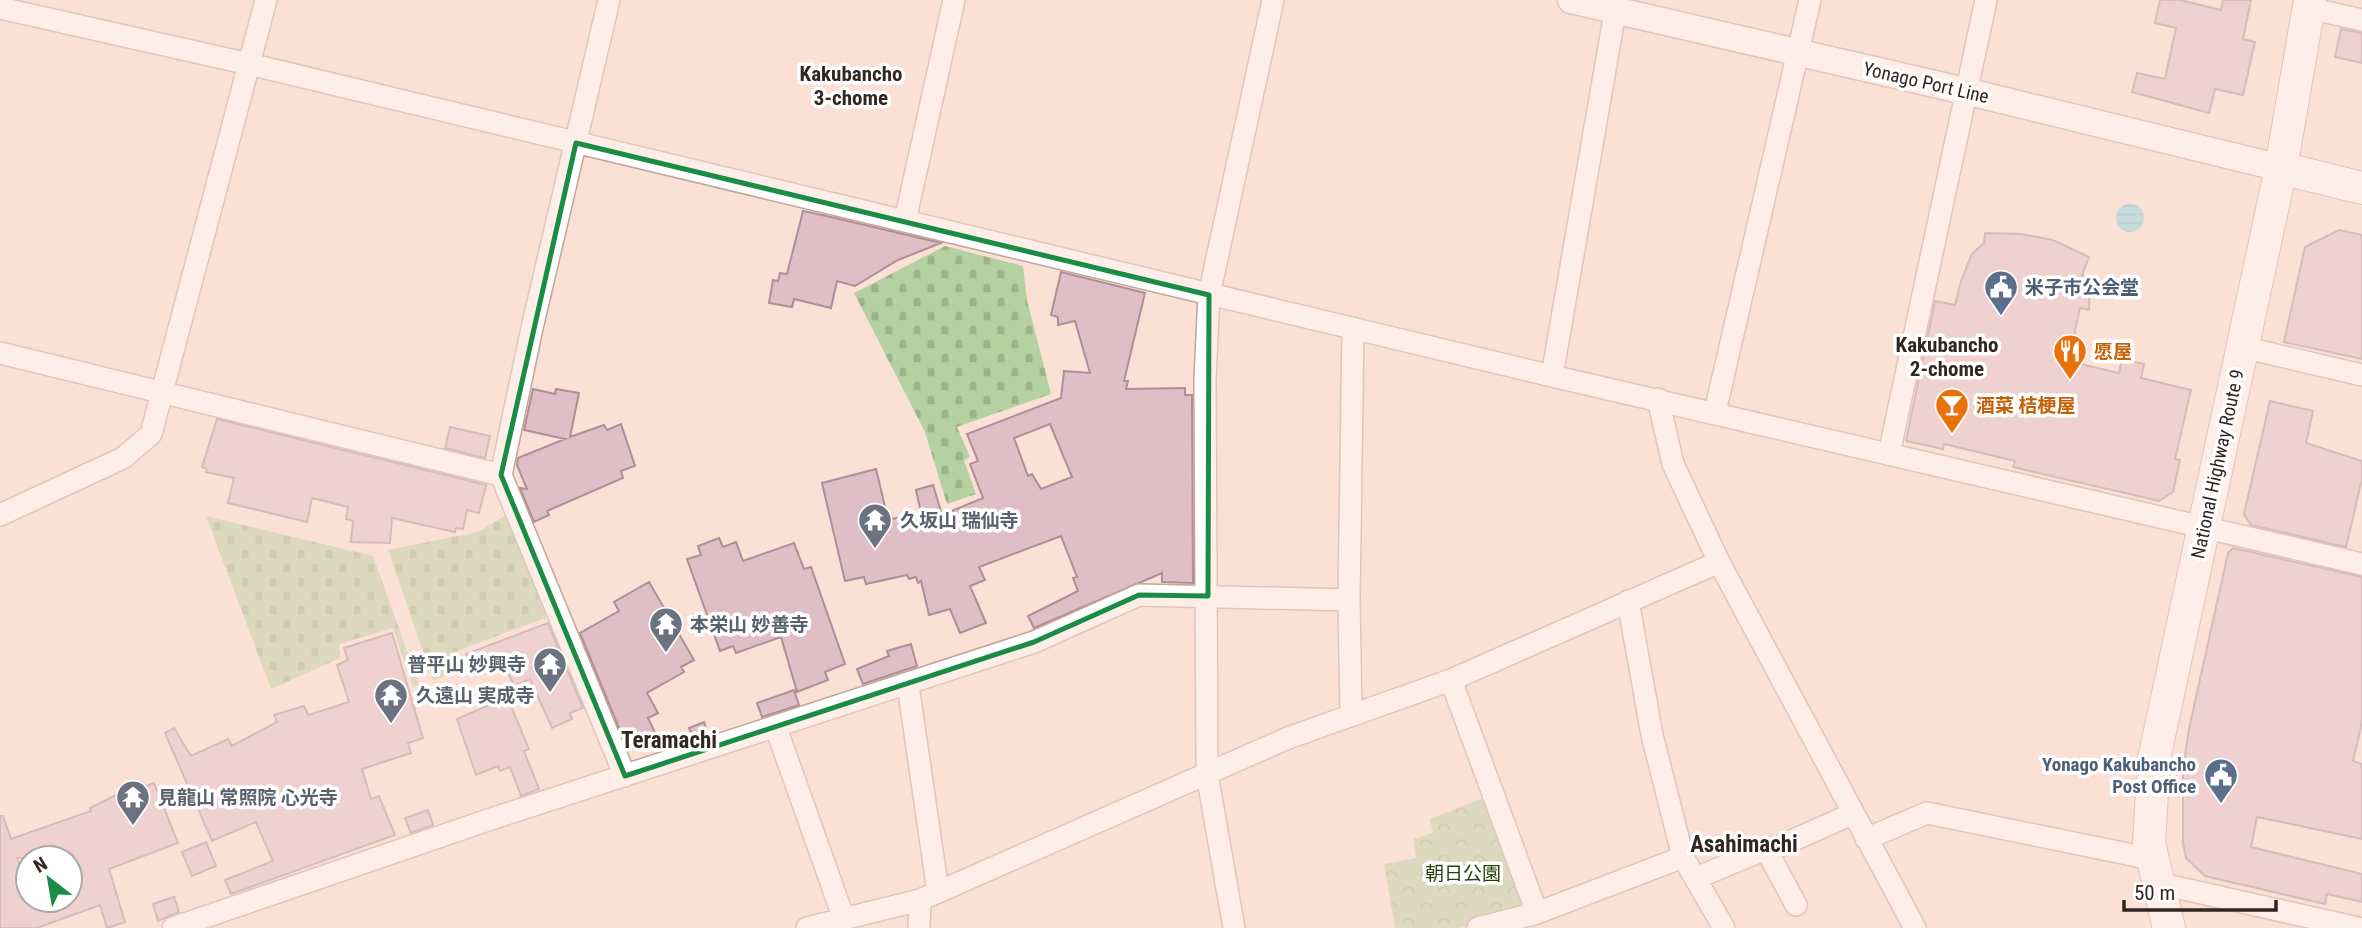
<svg xmlns="http://www.w3.org/2000/svg" width="2362" height="928" font-family="'Roboto Condensed','Noto Sans JP',sans-serif">
  <style>
    .cemetery { fill: url(#cemetery-stones) }
    .park { fill: url(#park-crowns) }
    .water { fill: url(#water-rules) }
    .building { fill: #dfbec7; stroke: #ae8e97; stroke-width: 2; fill-rule: evenodd }
    .lines { fill: none; stroke-linecap: round; stroke-linejoin: round }
    .minor-casing { stroke: #c3a498; stroke-width: 24 }
    .major-casing { stroke: #c3a498; stroke-width: 29 }
    .highway-casing { stroke: #c3a498; stroke-width: 34 }
    .minor { stroke: #fff; stroke-width: 21 }
    .major { stroke: #fff; stroke-width: 26 }
    .highway { stroke: #fff; stroke-width: 32 }
    .marked { fill: none; stroke: #1a8c46; stroke-width: 5; stroke-linejoin: round }
    .labels { text-anchor: middle; stroke-width: 7; stroke-linejoin: round; paint-order: stroke }
    .street-label { font-size: 19px; fill: #322621; stroke: #fff }
    .service-label { font-size: 19px; font-weight: bold; fill: #4e5e75; stroke: #fff; text-anchor: start }
    .food-label { font-size: 19px; font-weight: bold; fill: #c56008; stroke: #fff; text-anchor: start }
    .worship-label { font-size: 19px; font-weight: bold; fill: #5b616d; stroke: #fff; text-anchor: start }
    .park-label { font-size: 19px; fill: #26420b; stroke: #fff }
    .neighbourhood-label { font-size: 21px; font-weight: bold; fill: #322621; stroke: #fff }
    .quarter-label { font-size: 23px; font-weight: bold; fill: #322621; stroke: #fff }
  </style>
  <defs>
    <pattern id="cemetery-stones" width="16" height="16" patternUnits="userSpaceOnUse" patternTransform="scale(1.75)"><rect width="16" height="16" fill="#b5d1a2"/><path d="M2 7V4a2 2 0 0 1 4 0v3zM10 15v-3a2 2 0 0 1 4 0v3z" fill="#9cb38b"/></pattern>
    <pattern id="park-crowns" width="20" height="18" patternUnits="userSpaceOnUse" patternTransform="scale(1.75)"><rect width="20" height="18" fill="#b5d1a2"/><path d="M2 6a3 3 0 1 1 6 0M12 15a3 3 0 1 1 6 0" fill="none" stroke="#9cb38b"/></pattern>
    <pattern id="water-rules" width="6" height="5" patternUnits="userSpaceOnUse" patternTransform="scale(1.75)"><rect width="6" height="5" fill="#88d6e5"/><path d="M0 2.5h6" fill="none" stroke="#76b8c4"/></pattern>
  </defs>
  <rect width="100%" height="100%" fill="#fbe0d6"/>
  <!-- cemetery -->
  <path class="cemetery" d="M945 246 1023 266 1027 300 1051 394 957 427 970 457 964 460 976 494 947 504 925 432 854 293Z
    M509 513 548 617 452 653 459 673 433 680 388 550 478 532Z
    M206 516 373 556 419 685 413 687 393 628 339 644 340 658 271 689Z"/>
  <!-- park -->
  <path class="park" d="M1488 796 1526 912 1457 928H1395L1384 864 1416 858 1413 839 1433 833 1430 819Z"/>
  <!-- water -->
  <path class="water" d="M2116 218a14 14 0 1 1 28 0a14 14 0 1 1-28 0Z"/>
  <!-- building -->
  <path class="building" d="M2160 0H2180L2221 10 2223 0H2251L2243 39 2255 42 2243 95 2215 89 2209 113 2132 92 2137 73 2165 79 2176 28 2155 23Z
    M2341 29 2362 33V63L2335 57Z
    M803 211 831 217 941 243 898 260 855 286 837 281 831 308 794 299 792 307 769 303 773 280 778 281 780 273 787 274Z
    M2339 230 2362 235V359L2284 342 2305 247Z
    M1985 233 2021 234 2053 240 2089 257 2082 275 2090 280 2089 310 2080 308 2068 361 2119 373 2122 359 2144 364 2141 378 2191 390 2175 459 2180 460 2173 492 2159 501 2013 467 2015 461 1944 444 1943 449 1906 441 1935 301 1955 305 1961 281 1972 254 1984 243Z
    M1061 272 1145 293 1124 381H1128L1126 389 1185 388V395H1192L1193 583 1162 582V573L1034 628 1028 616 1078 591 1073 578 1077 577 1061 536 979 567 985 580 970 586 986 623 960 633 950 609 929 615 921 581 918 583 916 577 909 579 907 575 866 584 864 577 845 581 822 483 876 469 887 515H891L892 519 921 513 916 490 933 485 942 515 983 498 970 464 978 461 967 434 1061 398 1064 371 1090 373 1075 321 1058 325V317L1051 315ZM1050 424 1072 477 1041 489 1032 474 1028 476 1014 438Z
    M533 389 555 394 556 389 579 393 570 437 604 425 607 430 621 424 635 466 621 471 623 478 547 511 549 515 534 522 520 488 527 489 517 465 518 458 565 439 524 430Z
    M2270 401 2313 411 2306 443 2362 461V479L2346 547 2251 525 2244 514Z
    M217 419 486 485 479 513 467 510 463 529 456 528 455 532 392 518 390 543 351 542 353 521 346 519 348 507 312 498 307 522 228 503 234 478 206 472 207 469 202 467Z
    M450 427 490 436 485 458 445 448Z
    M719 538 723 547 736 542 743 561 794 543 804 569 811 567 845 664 825 672 828 680 797 692 781 637 736 653 733 646 720 651 687 559 701 555 698 546Z
    M2233 548 2362 577V722L2353 761 2362 764V839L2257 817 2251 847 2362 874V902L2327 894 2325 904 2205 876 2186 858 2183 843V769L2189 729 2228 553Z
    M649 582 694 660 681 667 684 672 647 693 658 713 648 718 658 739 628 750 580 633 619 611 614 602Z
    M548 623 583 708 570 713 572 719 552 728 530 679 514 686 504 664 477 676 466 654Z
    M392 633 423 738 408 743 411 753 362 769 371 799 379 796 395 835 231 894 225 880 273 861 256 822 212 841 165 733 174 728 191 756 228 739 232 746 277 722 274 715 304 706 308 715 349 702 337 665 348 660 344 648Z
    M911 644 917 666 863 684 857 669 889 656 887 651Z
    M794 690 799 705 762 717 757 703Z
    M507 697 529 749 524 751 539 789 521 796 510 767 500 771 498 766 476 775 457 719Z
    M704 722 708 734 694 739 689 728Z
    M154 783 178 843 109 869 125 922 107 928 100 905 37 928H0V816H3L11 839 91 811 90 808 138 784 141 788ZM17 858H70V900H28V890Z
    M428 810 433 825 411 833 405 818Z
    M206 842 216 866 192 876 182 852Z
    M174 897 179 912 158 921 153 904Z"/>
  <g class="lines">
    <!-- minor casing -->
    <g class="minor-casing">
      <path id="minor" d="M609 0 532 328 501 475 625 776
        M0 8 249 64 1552 376 2362 564
        M2308 8 2362 20
        M905 221 954 0
        M2242 347 2362 375
        M0 353 501 475
        M1552 376 1615 12
        M1658 399 1673 464 1719 562 1915 928
        M1715 412 1810 0
        M1889 454 1986 0
        M0 515 123 458 151 434 266 0
        M1349 600 1353 328
        M1628 601 1652 735 1683 857 1724 928
        M1451 680 1537 913
        M908 685 938 892
        M776 728 844 919
        M1866 839 1927 813 2152 859
        M1766 849 1796 905
        M1696 878 1766 849 1778 847 1852 814
        M2157 883 2358 928
        M173 928 491 819 1034 642 1139 595 1349 600 1351 716
        M807 928 920 900 1288 738 1451 680 1719 562
        M919 928 920 900
        M1234 928 1207 774 1205 379 1209 295 1273 0
        M1478 928 1537 913 1683 857"/>
    </g>
    <!-- major casing -->
    <g class="major-casing">
      <path id="major" d="M1571 0 1965 91 2281 168"/>
    </g>
    <!-- highway casing -->
    <g class="highway-casing">
      <path id="highway" d="M2281 168 2362 188
        M2169 928 2149 842 2154 759 2281 168 2310 0"/>
    </g>
    <!-- minor -->
    <use href="#minor" class="minor"/>
    <!-- major -->
    <use href="#major" class="major"/>
    <!-- highway -->
    <use href="#highway" class="highway"/>
  </g>
  <!-- marked area -->
  <path d="M0 0H2362V928H0ZM576 143 1209 295 1208 596 1139 595 1034 642 625 776 501 475Z" fill="#fbe0d6" fill-opacity=".55" fill-rule="evenodd"/>
  <path class="marked" d="M576 143 1209 295 1208 596 1139 595 1034 642 625 776 501 475Z"/>
  <!-- icons -->
  <defs>
    <g id="civic-pin" transform="scale(1.75)"><path d="M0 17L-7.5 6A9.5 9.5 0 1 1 7.5 6Z" fill="#5c6f8a" stroke="#fff"/><path d="M-.6-6.5H3V-4.5H.6V-3L4-1V1h2V6H-6V1h2V-1L-.6-3ZM-1.2 2.5V6h2.4V2.5Z" fill="#fff"/></g>
    <g id="restaurant-pin" transform="scale(1.75)"><path d="M0 17L-7.5 6A9.5 9.5 0 1 1 7.5 6Z" fill="#e8710a" stroke="#fff"/><path d="M-5-6h1v4h1v-4h1v4h1v-4h1v5L-1.5 .5V6h-2V.5L-5-1ZM5-6V6H3V1.5H1.5Q1.5-4 5-6Z" fill="#fff"/></g>
    <g id="bar-pin" transform="scale(1.75)"><path d="M0 17L-7.5 6A9.5 9.5 0 1 1 7.5 6Z" fill="#e8710a" stroke="#fff"/><path d="M-6-5H6L.8 .8V4.5H3.5V6h-7V4.5H-.8V.8Z" fill="#fff"/></g>
    <g id="temple-pin" transform="scale(1.75)"><path d="M0 17L-7.5 6A9.5 9.5 0 1 1 7.5 6Z" fill="#6b7280" stroke="#fff"/><path d="M0-6L5-2H3V0L6.5 2.5H4V6H1.5V3h-3V6H-4V2.5H-6.5L-3 0V-2H-5Z" fill="#fff"/></g>
  </defs>
  <g fill-rule="evenodd">
    <use href="#civic-pin" x="2001" y="287"/>
    <use href="#restaurant-pin" x="2070" y="351"/>
    <use href="#bar-pin" x="1952" y="405"/>
    <use href="#temple-pin" x="875" y="520"/>
    <use href="#temple-pin" x="666" y="624"/>
    <use href="#temple-pin" x="550" y="664"/>
    <use href="#temple-pin" x="391" y="695"/>
    <use href="#civic-pin" x="2221" y="775"/>
    <use href="#temple-pin" x="133" y="797"/>
  </g>
  <g class="labels">
    <!-- street labels -->
    <g class="street-label">
      <text transform="translate(1926 82) rotate(13)" y="7">Yonago Port Line</text>
      <text transform="translate(2217 464) rotate(-78)" y="7">National Highway Route 9</text>
    </g>
    <!-- service labels -->
    <g class="service-label">
      <text x="2025" y="294">米子市公会堂</text>
      <text x="2196" y="771" text-anchor="end">Yonago Kakubancho<tspan x="2196" dy="22">Post Office</tspan></text>
    </g>
    <!-- food labels -->
    <g class="food-label">
      <text x="2094" y="358">愿屋</text>
      <text x="1976" y="412">酒菜 桔梗屋</text>
    </g>
    <!-- worship labels -->
    <g class="worship-label">
      <text x="900" y="527">久坂山 瑞仙寺</text>
      <text x="690" y="631">本栄山 妙善寺</text>
      <text x="526" y="671" text-anchor="end">普平山 妙興寺</text>
      <text x="416" y="702">久遠山 実成寺</text>
      <text x="158" y="804">見龍山 常照院 心光寺</text>
    </g>
    <!-- park labels -->
    <g class="park-label">
      <text x="1463" y="880">朝日公園</text>
    </g>
    <!-- neighbourhood labels -->
    <g class="neighbourhood-label">
      <text x="851" y="81">Kakubancho<tspan x="851" dy="24">3-chome</tspan></text>
      <text x="1947" y="352">Kakubancho<tspan x="1947" dy="24">2-chome</tspan></text>
    </g>
    <!-- quarter labels -->
    <g class="quarter-label">
      <text x="669" y="748">Teramachi</text>
      <text x="1744" y="852">Asahimachi</text>
    </g>
  </g>
  <!-- north arrow -->
  <g transform="translate(49 879) rotate(329)"><circle r="33" fill="#ffffff" stroke="#ada8a6" stroke-width="2"/>
  <path d="M0-5L12 26L0 18L-12 26Z" fill="#1a8c46"/>
  <text y="-10" font-size="19" font-weight="bold" text-anchor="middle" fill="#322621">N</text>
  </g>
  <!-- scale -->
  <path d="M2124 900v10h152v-10" fill="none" stroke="#322621" stroke-width="3.5"/>
  <text x="2134" y="900" font-size="21" fill="#322621" stroke="#ffffff" stroke-width="5" paint-order="stroke">50 m</text>
</svg>
